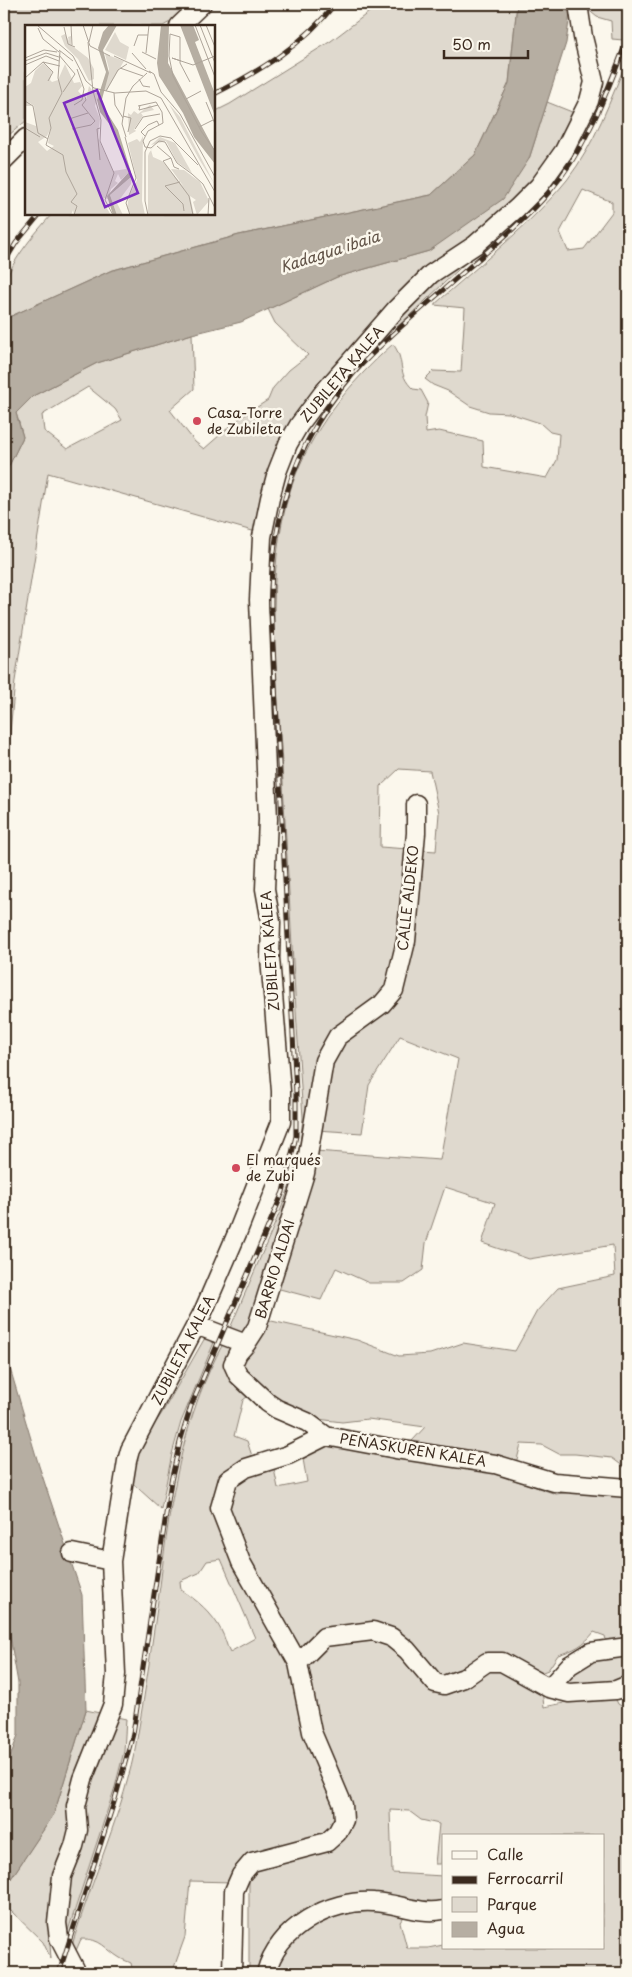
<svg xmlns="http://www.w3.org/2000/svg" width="632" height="1977" font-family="'Playpen Sans',sans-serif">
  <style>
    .green { fill: #dfd9ce; stroke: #8d8276; fill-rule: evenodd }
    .water { fill: #b6aea2; stroke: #85796d }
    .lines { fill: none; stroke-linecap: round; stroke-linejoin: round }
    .minor-casing { stroke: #3b2a1e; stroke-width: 21 }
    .minor { stroke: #fbf7ec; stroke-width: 18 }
    .rail-casing { stroke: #3b2a1e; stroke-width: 5 }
    .rail { stroke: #fbf7ec; stroke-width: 3; stroke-dasharray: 9; stroke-linecap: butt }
    .poi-dot { fill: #d1495b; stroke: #fbf7ec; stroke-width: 2 }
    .labels { text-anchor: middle; stroke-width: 5; stroke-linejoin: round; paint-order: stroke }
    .street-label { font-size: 14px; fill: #3b2a1e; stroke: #fbf7ec }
    .poi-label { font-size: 14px; fill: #3b2a1e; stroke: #fbf7ec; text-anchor: start }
    .water-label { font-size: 15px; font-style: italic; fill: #605246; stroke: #fbf7ec }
    .inset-river { fill: none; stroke: #b6aea2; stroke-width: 2.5 }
    .inset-road { fill: none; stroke: #aea59a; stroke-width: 1 }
    .view { fill: #7b2cbf; fill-opacity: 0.15; stroke: #7b2cbf; stroke-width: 2.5 }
    .inset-edge { fill: none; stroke: #3b2a1e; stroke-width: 2.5 }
  </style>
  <rect width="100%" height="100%" fill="#fbf7ec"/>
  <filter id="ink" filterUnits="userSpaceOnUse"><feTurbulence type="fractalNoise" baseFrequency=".02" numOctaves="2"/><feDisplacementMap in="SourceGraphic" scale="10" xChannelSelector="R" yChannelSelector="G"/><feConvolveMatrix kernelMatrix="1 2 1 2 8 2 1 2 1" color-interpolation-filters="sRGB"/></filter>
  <g filter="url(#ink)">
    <!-- green -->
    <path class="green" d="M4 4H190L179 17 163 26H26V121L4 139Z
      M383 4H517L509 83 475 155 431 195 239 235 110 271 7 318 4 326C4 314 2 302 4 290 6 266 36 232 52 214H214V112L230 104 331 41 377 6Z
      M585 4H628V26L623 40 612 39 611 21 597 17 586 8Z
      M628 57V1470L612 1458 575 1454H559L542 1445 521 1444 512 1479 556 1494 571 1492 593 1495 620 1490 628 1492V1642L607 1644 605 1636 594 1632C584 1645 574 1650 558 1655L548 1670 535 1675 505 1657 442 1680 372 1624 299 1655 248 1563 236 1524 230 1509 231 1492 243 1478 273 1464 278 1488 307 1482 303 1459 317 1448 331 1444 414 1458 412 1441 425 1427 368 1419 342 1422 318 1419 271 1399 242 1371 240 1362 253 1321 240 1337 228 1333 279 1214 294 1175 300 1143 303 1118C295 1000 288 882 282 764 277 674 263 574 291 488 310 431 349 383 393 344 406 361 396 373 413 389L421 390 428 403 425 417 426 433 439 431 483 441 484 467 547 478 557 460 559 434 550 432 540 423 509 413 489 412 470 406 448 391 433 385 425 379 433 371 461 372 465 308 434 305C477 267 531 224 567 180 595 144 611 99 628 57ZM583 190 612 202V212L584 249 568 251 560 232ZM399 769 430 771 439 813 436 851 380 847 381 786ZM400 1036 458 1059 440 1160 315 1151 317 1130 362 1133 369 1085ZM445 1187 495 1203 482 1243 529 1259 613 1245 615 1276 558 1288 537 1311 515 1351 463 1343 430 1354 399 1356 357 1340 267 1320 276 1288 321 1300 336 1268 369 1283H404L423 1270 426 1243Z
      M547 102 577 114 542 174 325 384 256 532 48 473 15 681 4 793 5 474 23 437 16 413 33 396 97 363 192 334 194 389 170 410 195 442 204 449 237 420 268 400 273 388 289 370 308 355 275 323 268 309 337 277 429 251 529 159ZM88 387 115 409 122 420 67 449 44 431 42 415Z
      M474 255 395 329 391 325 429 282Z
      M206 1336 215 1340 181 1422 172 1454 161 1509 128 1479 136 1451 162 1413Z
      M224 1342 236 1347 252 1393 243 1400 234 1436 247 1441 253 1459 232 1466 224 1476 218 1491 292 1661 340 1815 330 1836 265 1854 233 1882 190 1881 185 1937 172 1973H133L131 1963C127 1961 123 1960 120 1958 105 1949 101 1938 81 1939L75 1953 71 1949C91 1879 124 1811 137 1739 146 1688 153 1637 160 1586 170 1502 182 1417 224 1342ZM221 1559 255 1638 230 1652C226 1645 225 1637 221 1630 213 1614 196 1599 181 1590L180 1581 199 1573 207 1561Z
      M336 1639 381 1640 395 1648 411 1665 429 1690 441 1693 499 1666 542 1690 544 1707 564 1703C564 1698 562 1689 563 1684 569 1661 609 1657 628 1653V1676L608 1683 618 1704 628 1710V1973H571L569 1970 566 1973H249V1882H242L253 1865 343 1834 303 1664ZM390 1810 409 1811 421 1820 439 1824 435 1864H441L443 1836H603V1948H443V1945L428 1948H407L400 1922 416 1901 443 1902V1876L392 1873Z
      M86 1710 104 1714 70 1839 55 1881 48 1915 51 1959 43 1942 11 1911 4 1912V1889L54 1814Z
      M117 1717 126 1719 124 1751 115 1787 66 1937 62 1908 84 1791Z"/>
    <!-- water -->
    <path class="water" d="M517 4H571V6L566 43 529 159 503 199 429 251 337 277 241 322 192 334 97 363 33 396 16 413 23 437 5 474 4 521V326L7 318 110 271 239 235 431 195 475 155 509 83Z
      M4 1348 39 1466 82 1595 86 1710 54 1814 4 1889V1774L18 1735V1683L4 1603Z"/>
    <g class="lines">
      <!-- minor casing -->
      <g class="minor-casing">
        <path id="minor" d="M179 26 202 4
          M4 160 26 138
          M196 1325 246 1344 257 1327 305 1173 324 1061 338 1036 382 1004 394 990 406 941 416 833V804
          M246 1344 238 1353 233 1364 238 1375 268 1403 277 1409 307 1422 326 1436
          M72 1553 111 1561
          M298 1663 324 1637 373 1631 391 1637 407 1650 435 1683 444 1685 464 1678 487 1662H502L549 1688 569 1693 616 1690 628 1685
          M549 1688 570 1665 591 1652 628 1647
          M74 1973 75 1969 59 1938 57 1923 62 1876 74 1846 78 1830 76 1806 83 1779 113 1704 116 1674 111 1561 127 1461 130 1450 203 1312 238 1231 281 1122V1091L270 958 271 922 265 889 268 819 259 600 262 537 270 498 277 472 288 444 299 425 323 393 397 308 431 274 475 245 517 208 539 186 564 151 589 101 594 82 583 37 578 4
          M232 1973 234 1891 241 1875 252 1862 327 1842 337 1833 344 1820 343 1805 312 1732 298 1663 241 1562 220 1508 228 1480 246 1468 288 1455 326 1436 396 1449 495 1464 554 1482 628 1488
          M266 1973C277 1928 330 1899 374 1902 397 1903 420 1915 443 1910"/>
      </g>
      <!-- minor -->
      <use href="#minor" class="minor"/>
      <!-- rail casing -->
      <g class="rail-casing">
        <path id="rail" d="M214 94C260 71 303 45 335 4
          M4 263 16 243 40 214
          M59 1973 115 1799 133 1734 171 1481 180 1442 191 1406 283 1192 296 1136V1093L271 607C270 518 295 441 353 374 387 336 429 303 467 269 495 245 525 220 549 192 587 148 607 91 628 38"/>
      </g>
      <!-- rail -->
      <use href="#rail" class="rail"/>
    </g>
  </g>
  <!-- markers -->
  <g class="poi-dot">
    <circle cx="197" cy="421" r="5"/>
    <circle cx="236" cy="1168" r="5"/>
  </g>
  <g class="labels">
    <!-- street labels -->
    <g class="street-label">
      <text transform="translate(342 374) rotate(-50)" y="5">ZUBILETA KALEA</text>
      <text transform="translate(408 898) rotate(-84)" y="5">CALLE ALDEKO</text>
      <text transform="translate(270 951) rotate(-94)" y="5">ZUBILETA KALEA</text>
      <text transform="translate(275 1269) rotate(-73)" y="5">BARRIO ALDAI</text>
      <text transform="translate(183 1350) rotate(-63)" y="5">ZUBILETA KALEA</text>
      <text transform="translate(413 1450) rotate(9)" y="5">PEÑASKUREN KALEA</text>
    </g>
    <!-- poi labels -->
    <g class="poi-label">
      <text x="207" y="418">Casa-Torre<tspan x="207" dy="16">de Zubileta</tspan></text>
      <text x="246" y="1165">El marqués<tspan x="246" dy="16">de Zubi</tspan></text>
    </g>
    <!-- water labels -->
    <g class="water-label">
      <text transform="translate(330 252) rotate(-18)" y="5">Kadagua ibaia</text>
    </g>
  </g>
  <!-- overview -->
  <g transform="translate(25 25)">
    <rect width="190" height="190" fill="#fbf7ec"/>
    <path d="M90 7 95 17 104 22 101 35 80 25ZM40 9 44 16 43 12 46 11V20L63 33 69 44V54L64 56 53 34 40 21 36 11ZM80 29 99 36 82 65H79L84 44ZM18 38 27 46 25 55 27 57 33 55 40 39 49 58 55 57 57 61 53 66 61 75 64 61 67 65 65 68H74L70 81 75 94 73 113 88 146 101 144 95 119 104 147 96 155 93 149 90 156 93 158 86 164 83 174 79 173V179L86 190H49L48 185 46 190H0V97L11 101 9 81 2 76 7 81H0V62L6 58 10 46ZM26 103 23 118 29 121 22 126 13 117 22 111ZM144 79 155 92 190 160 174 134ZM125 80 129 85 116 88 118 91 109 104 111 106 104 110 103 88 106 90 109 86 113 89ZM118 111 117 176 120 190H106L102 183 104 171 112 155 103 118 112 114 115 117ZM135 112 150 118 167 148 152 137 141 116 126 120ZM130 120 126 125 128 132 137 136 159 162 146 144 159 145 175 157 184 176 172 190 168 177 171 175 165 171 169 190H123V131L124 128ZM107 147 106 159 92 178 98 190H92L85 170 106 152Z" fill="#dfd9ce" fill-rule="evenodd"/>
    <path d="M84 0H92L78 25 84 48 76 78 93 105 106 147V152L85 170 92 190H88L82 171 104 147 89 105 75 87 72 75 81 47 73 23 78 7ZM136 0H144L143 38 190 126V139L169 112 158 88 134 51 132 38ZM155 0H168L174 15 170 17 190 69V91Z" fill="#b6aea2"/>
    <path class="inset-river" d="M141 0 139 46 174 113 190 132"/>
    <path class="inset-road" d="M12 0 48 31 61 56 69 63 90 68 121 66 136 73 190 167M46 0 47 20M58 0 65 21 85 31M170 0 190 52M175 0 190 38M181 0 190 22M39 2 43 19 50 22M13 3 18 14 34 27M63 17 68 66 76 95 75 116 89 148 80 175 88 190M64 17 68 0M109 21 113 10H123M34 25 48 36M35 26 33 53 37 68 24 93 26 103 21 120 38 130 41 147 52 169 46 177 52 181 49 190M117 27 131 34M107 28 121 44M121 28 124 0M34 30 50 49 38 67M89 31 126 48M0 33 19 25 32 27M0 36 21 28 34 32M156 36 147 33 168 40 190 31M18 37 28 47 23 56M0 40 21 31 34 36M95 43 118 51M124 46 129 49 136 67 155 89 190 152M0 53 18 37 35 41M114 54 118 61 125 62M165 57 155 38V12L145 9 144 31 148 51 176 106 190 126M81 66 93 45 102 39M89 68 90 80 98 93M161 74 176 66M0 76 8 81 13 108 23 114M181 77 190 99M49 80 57 75 59 64 52 44M115 80 114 85 133 80M113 81 131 77 137 87 138 98 123 106 118 116 120 122 126 123 134 116 140 117 152 138 167 149M98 91 106 93 103 107M44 94 63 88M174 102 188 95M0 103 15 112M47 104 66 100 70 96 57 80 61 75 59 69M110 104 118 92 135 89M120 111 116 107 123 100 132 96 134 100M100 112 111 153 101 178 105 190M101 112 97 99 101 73 108 61 122 48M132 121 146 133M75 135 72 104 75 103M154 144 149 142 146 133 138 136 164 171 168 190M167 149 178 159 190 183M155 157 140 161 158 179 159 186M123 190 120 176V127L125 116 135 111 146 113 173 140M183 190 184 173"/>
    <path class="view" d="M72 65 113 168 80 182 39 78Z"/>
    <rect width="190" height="190" class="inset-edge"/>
  </g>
  <!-- margin -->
  <rect width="632" height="1977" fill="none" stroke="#fbf7ec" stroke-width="20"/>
  <rect x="10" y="10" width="612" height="1957" fill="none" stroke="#3b2a1e" stroke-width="2" filter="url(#ink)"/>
  <!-- legend -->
  <rect x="442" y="1834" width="162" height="115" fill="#fbf7ec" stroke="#aea59a"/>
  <rect x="452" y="1851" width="25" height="8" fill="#fbf7ec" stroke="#aea59a"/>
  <text x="487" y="1860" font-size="15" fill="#3b2a1e">Calle</text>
  <rect x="452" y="1876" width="25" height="8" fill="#3b2a1e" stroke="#aea59a"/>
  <text x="487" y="1884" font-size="15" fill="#3b2a1e">Ferrocarril</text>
  <rect x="452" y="1897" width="25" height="15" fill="#dfd9ce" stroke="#aea59a"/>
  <text x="487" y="1910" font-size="15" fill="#3b2a1e">Parque</text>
  <rect x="452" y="1922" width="25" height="15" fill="#b6aea2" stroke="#aea59a"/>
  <text x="487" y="1934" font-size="15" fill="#3b2a1e">Agua</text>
  <!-- scale -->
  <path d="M444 50v8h84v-8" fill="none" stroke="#3b2a1e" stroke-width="2.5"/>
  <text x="452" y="50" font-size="15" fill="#3b2a1e" stroke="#fbf7ec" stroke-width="4" paint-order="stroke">50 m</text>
</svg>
